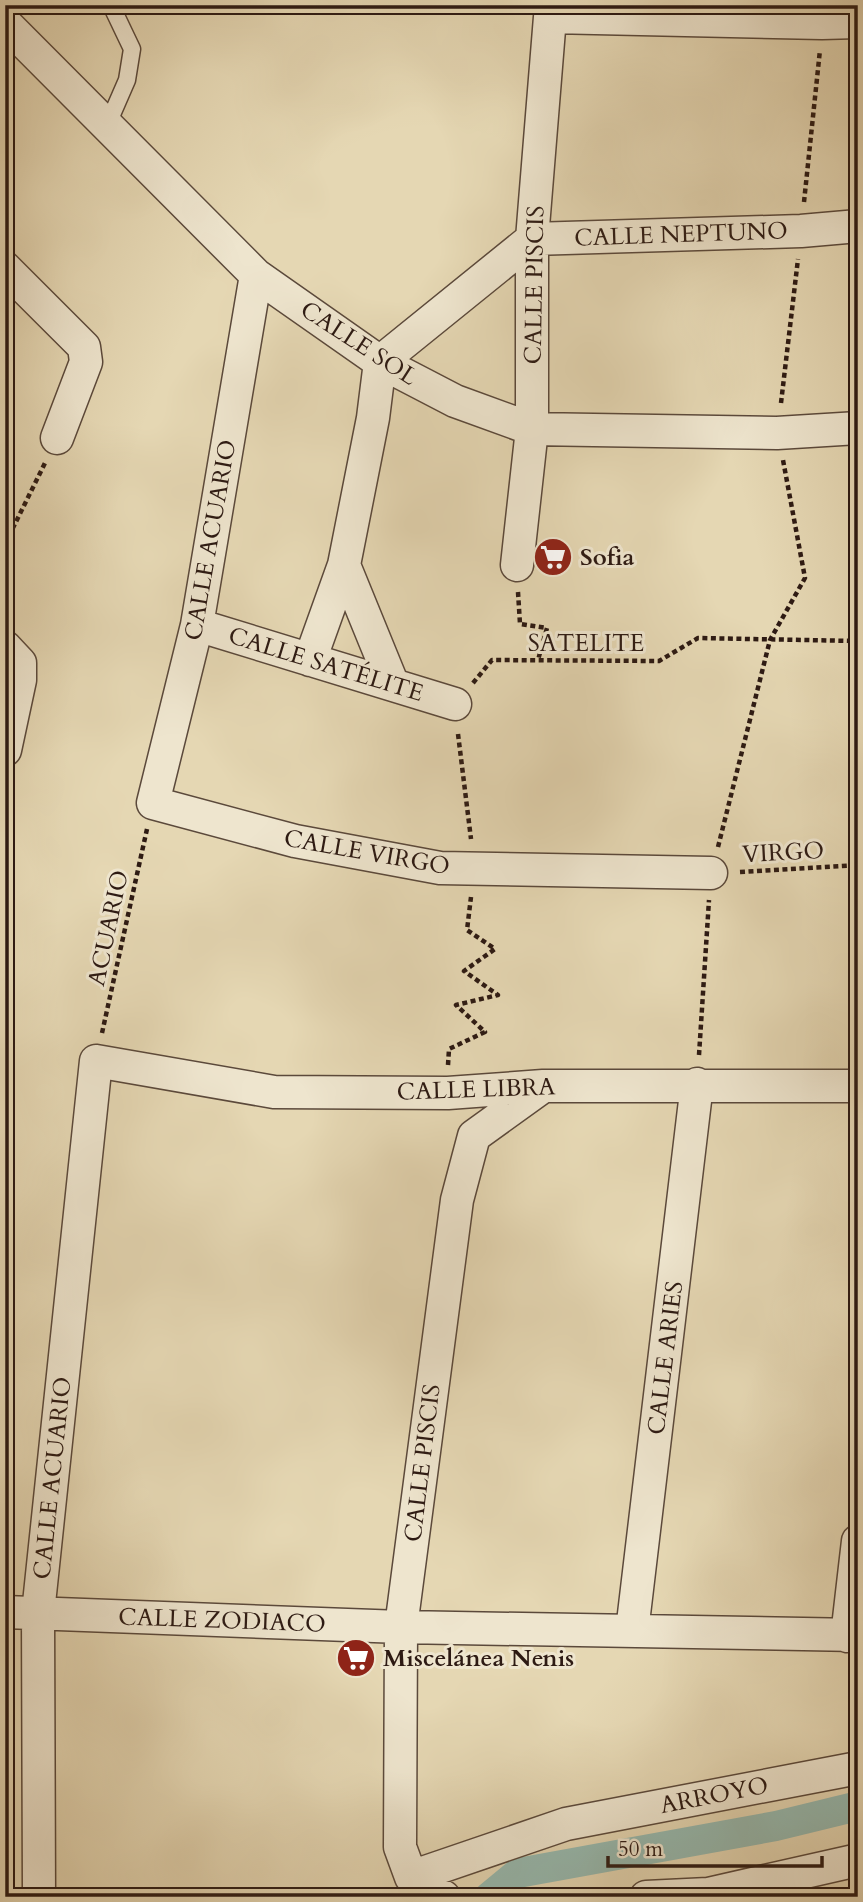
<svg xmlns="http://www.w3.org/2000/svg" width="863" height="1902" font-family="Cardo,serif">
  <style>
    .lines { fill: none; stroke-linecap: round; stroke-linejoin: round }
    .canal { stroke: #96b9af; stroke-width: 30 }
    .lane-casing { stroke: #5b493b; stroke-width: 19 }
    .street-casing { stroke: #5b493b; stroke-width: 35 }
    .path { stroke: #2d1a13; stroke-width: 4.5; stroke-dasharray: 5 3.5; stroke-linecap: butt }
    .lane { stroke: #eee5ce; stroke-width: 16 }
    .street { stroke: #eee5ce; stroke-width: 32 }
    .labels { text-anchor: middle; stroke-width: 6; stroke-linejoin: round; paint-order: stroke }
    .street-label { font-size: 24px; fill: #2d1a13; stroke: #eee5ce }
    .poi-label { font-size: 24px; font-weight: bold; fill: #2d1a13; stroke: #eee5ce; text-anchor: start }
  </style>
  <rect width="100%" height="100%" fill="#e5d7b3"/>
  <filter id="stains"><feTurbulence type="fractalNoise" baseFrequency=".00286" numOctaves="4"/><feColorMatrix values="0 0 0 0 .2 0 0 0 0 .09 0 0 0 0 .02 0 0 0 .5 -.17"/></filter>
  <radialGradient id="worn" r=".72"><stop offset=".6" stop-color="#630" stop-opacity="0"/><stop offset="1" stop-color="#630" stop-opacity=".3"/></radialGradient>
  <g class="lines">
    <!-- canal -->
    <path class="canal" d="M489 1897 518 1873 776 1826 858 1806"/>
    <!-- lane casing -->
    <g class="lane-casing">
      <path id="lane" d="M107 126 127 80 132 49 111 5"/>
    </g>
    <!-- street casing -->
    <g class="street-casing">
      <path id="street" d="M550 17 822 23 858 22
        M5 23 256 275 380 362 455 401 532 429 777 433 858 428
        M5 268 84 347 86 362 57 438
        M256 275 197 625 153 803 295 841 440 868 711 873
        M344 565 393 685
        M517 565 532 429V239L550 17 554 5
        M197 625 455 704
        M5 647 20 663V680L5 750
        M310 660 344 565 373 418 380 362 532 239 801 231 858 226
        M5 1612 401 1627 858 1635
        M632 1631 697 1084
        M847 1636 858 1541
        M411 1877 566 1824 858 1768
        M708 1894 858 1860
        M39 1897 38 1613 96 1061 274 1092 448 1093 543 1086H858
        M444 1897 411 1877 400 1847 401 1627 457 1200 474 1136 542 1087
        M646 1897 708 1894 710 1897"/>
    </g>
    <!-- path -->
    <path class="path" d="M804 202 820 50
      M781 403 798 259
      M5 544 45 463
      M518 592 520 624 547 628 538 660
      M473 683 492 660 659 661 698 638 858 641
      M458 734 471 839
      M718 847 770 640 805 578 783 460
      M740 872 858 865
      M102 1033 147 829
      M699 1055 709 900
      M448 1065 449 1049 485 1032 456 1005 498 995 464 971 495 949 467 930 471 897"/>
    <!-- lane -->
    <use href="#lane" class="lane"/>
    <!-- street -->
    <use href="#street" class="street"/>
  </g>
  <!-- icons -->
  <defs>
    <g id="supermarket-disc" transform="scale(2.0125)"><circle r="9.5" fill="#8f2418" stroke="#eee5ce"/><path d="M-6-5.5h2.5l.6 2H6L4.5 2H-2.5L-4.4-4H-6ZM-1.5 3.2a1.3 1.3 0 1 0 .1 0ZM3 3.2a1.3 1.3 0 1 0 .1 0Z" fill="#fff"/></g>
  </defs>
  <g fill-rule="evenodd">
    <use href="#supermarket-disc" x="553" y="557"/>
    <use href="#supermarket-disc" x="356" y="1658"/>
  </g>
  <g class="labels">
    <!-- street labels -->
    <g class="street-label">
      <text transform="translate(681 234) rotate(-2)" y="8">CALLE NEPTUNO</text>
      <text transform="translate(534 285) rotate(-89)" y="8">CALLE PISCIS</text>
      <text transform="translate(359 343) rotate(33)" y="8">CALLE SOL</text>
      <text transform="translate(210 540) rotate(-80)" y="8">CALLE ACUARIO</text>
      <text x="586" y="651">SATELITE</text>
      <text transform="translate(326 664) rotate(17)" y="8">CALLE SATÉLITE</text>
      <text transform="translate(367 852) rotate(10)" y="8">CALLE VIRGO</text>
      <text transform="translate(783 852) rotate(-3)" y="8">VIRGO</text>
      <text transform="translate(108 928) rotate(-78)" y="8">ACUARIO</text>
      <text transform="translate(476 1089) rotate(-2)" y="8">CALLE LIBRA</text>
      <text transform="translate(665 1358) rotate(-83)" y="8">CALLE ARIES</text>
      <text transform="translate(422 1463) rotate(-83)" y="8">CALLE PISCIS</text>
      <text transform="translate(52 1478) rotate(-84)" y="8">CALLE ACUARIO</text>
      <text transform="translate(222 1620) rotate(2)" y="8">CALLE ZODIACO</text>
      <text transform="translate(714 1795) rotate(-11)" y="8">ARROYO</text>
    </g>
    <!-- poi labels -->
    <g class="poi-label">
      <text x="580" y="565">Sofia</text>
      <text x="383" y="1666">Miscelánea Nenis</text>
    </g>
  </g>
  <!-- margin -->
  <rect width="863" height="1902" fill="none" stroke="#e5d7b3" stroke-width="28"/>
  <rect x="7" y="7" width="849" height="1888" fill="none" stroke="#2d1a13" stroke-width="3.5"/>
  <rect x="14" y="14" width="835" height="1874" fill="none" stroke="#2d1a13" stroke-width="2"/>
  <!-- scale -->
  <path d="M608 1856v10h214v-10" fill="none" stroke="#2d1a13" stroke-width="3.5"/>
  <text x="618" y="1856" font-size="21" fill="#2d1a13" stroke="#eee5ce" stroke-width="5" paint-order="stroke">50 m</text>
  <rect width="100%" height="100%" filter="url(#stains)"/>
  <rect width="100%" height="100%" fill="url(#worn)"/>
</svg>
